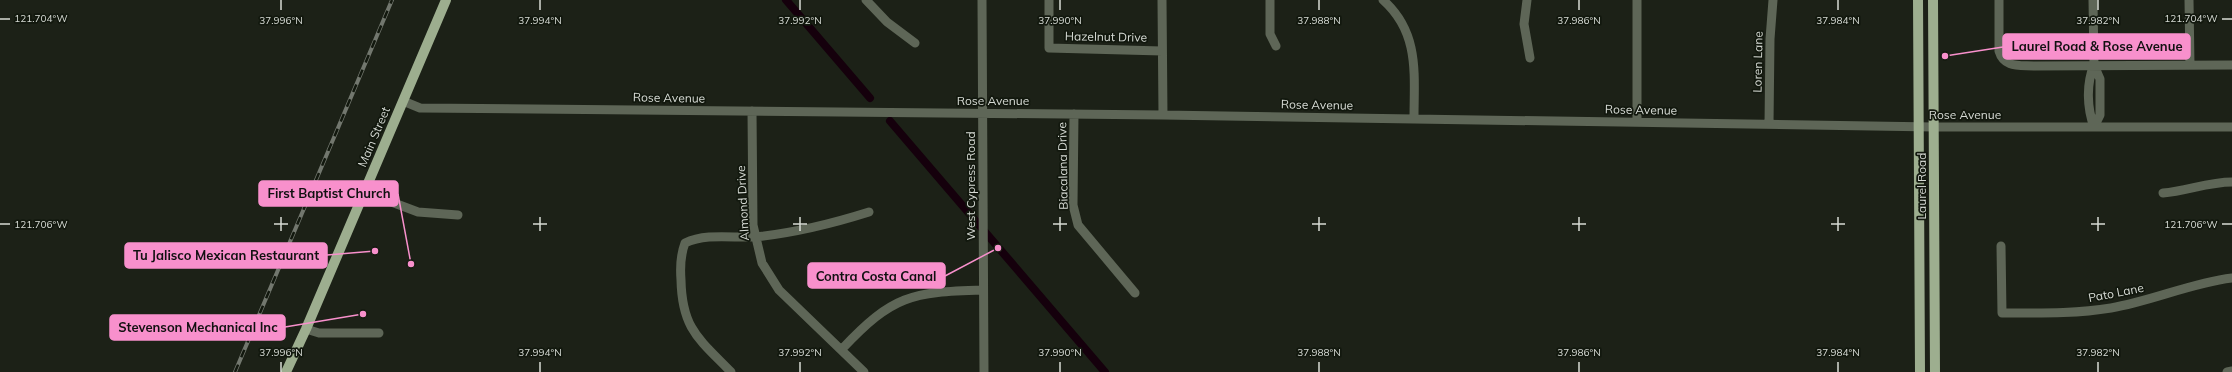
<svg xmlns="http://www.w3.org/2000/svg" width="2232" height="372" font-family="Mulish,sans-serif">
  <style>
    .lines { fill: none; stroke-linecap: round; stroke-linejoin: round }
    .canal { stroke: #15000c; stroke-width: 8 }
    .minor { stroke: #5e6657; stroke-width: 9 }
    .major { stroke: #9dae8f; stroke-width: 10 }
    .rail-casing { stroke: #72776e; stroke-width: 4 }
    .rail { stroke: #12180e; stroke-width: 2.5; stroke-dasharray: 8; stroke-linecap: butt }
    .ticks { fill: none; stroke: #d7dbd5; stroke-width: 1.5 }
    .labels { text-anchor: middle; stroke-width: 3.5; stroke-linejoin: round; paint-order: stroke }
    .street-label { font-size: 12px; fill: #d7dbd5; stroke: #12180e }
    .ticks-label { font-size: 10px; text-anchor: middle; fill: #d7dbd5; stroke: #12180e; stroke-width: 3.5; stroke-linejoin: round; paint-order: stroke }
    .leader { fill: none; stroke: #f890cc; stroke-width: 1.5 }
    .callout-dot { fill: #f890cc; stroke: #12180e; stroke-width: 1.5 }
    .callout { fill: #f890cc; stroke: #f890cc; stroke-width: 1.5 }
    .callout-label { font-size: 13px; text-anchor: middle; font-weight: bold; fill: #111 }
  </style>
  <rect width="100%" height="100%" fill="#1c2117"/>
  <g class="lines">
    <!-- canal -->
    <path class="canal" d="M786 0 870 98
      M890 121 1105 372"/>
    <!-- minor -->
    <path class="minor" d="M866 0 887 22 915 43
      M982 0 984 372
      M1049 0V48L1162 51
      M1162 0 1163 115
      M1270 0V34L1276 46
      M1383 0C1420 33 1414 74 1414 119
      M1527 0 1524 24 1530 58
      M1999 0V51C2004 68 2019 65 2034 66L2232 65
      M2093 0 2094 65 2100 79V115L2094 127
      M2189 0 2190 65
      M403 101 420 108 1163 115 1934 127H2232
      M752 111 753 225 762 263 779 290 864 372
      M1074 114 1073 205 1078 225 1135 293
      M1637 121V0
      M1769 124 1770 39 1773 0
      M2094 127C2087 108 2086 84 2094 65
      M365 192 418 212 458 215
      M2163 193C2187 191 2208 182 2232 182
      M2001 246 2002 313C2038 313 2075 314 2111 308 2152 301 2191 283 2232 278
      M306 329 319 333H379
      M842 349C893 295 911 292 983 290
      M731 372C699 339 682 329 681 280 680 267 680 256 685 243 706 233 732 238 755 237 794 233 831 224 869 212
      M2227 372 2232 371"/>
    <!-- major -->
    <path class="major" d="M1918 0 1920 372
      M1933 0 1935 372
      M286 372 306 329 446 0"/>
    <!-- rail casing -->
    <g class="rail-casing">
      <path id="rail" d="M235 372 392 0"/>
    </g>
    <!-- rail -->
    <use href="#rail" class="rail"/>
  </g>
  <!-- ticks -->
  <path class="ticks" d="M281 0V10M540 0V10M800 0V10M1060 0V10M1319 0V10M1579 0V10M1838 0V10M2098 0V10M0 19H10M2222 19H2232M281 217V231M540 217V231M800 217V231M1060 217V231M1319 217V231M1579 217V231M1838 217V231M2098 217V231M0 224H10M274 224H288M533 224H547M793 224H807M1053 224H1067M1312 224H1326M1572 224H1586M1831 224H1845M2091 224H2105M2222 224H2232M281 362V372M540 362V372M800 362V372M1060 362V372M1319 362V372M1579 362V372M1838 362V372M2098 362V372"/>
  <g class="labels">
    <!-- street labels -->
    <g class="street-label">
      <text transform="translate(1106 37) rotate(1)" y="4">Hazelnut Drive</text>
      <text transform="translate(1758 62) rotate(-89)" y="4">Loren Lane</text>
      <text transform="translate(669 98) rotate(1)" y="4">Rose Avenue</text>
      <text x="993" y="105">Rose Avenue</text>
      <text transform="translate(1317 105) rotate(1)" y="4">Rose Avenue</text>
      <text transform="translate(1641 110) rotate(1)" y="4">Rose Avenue</text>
      <text x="1965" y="119">Rose Avenue</text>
      <text transform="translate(374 137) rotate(-67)" y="4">Main Street</text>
      <text transform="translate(1063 166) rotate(-91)" y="4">Biacalana Drive</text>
      <text transform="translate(971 186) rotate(-90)" y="4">West Cypress Road</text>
      <text transform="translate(1922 186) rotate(-90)" y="4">Laurel Road</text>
      <text transform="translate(743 203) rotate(-93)" y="4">Almond Drive</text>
      <text transform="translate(2116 293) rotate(-11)" y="4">Pato Lane</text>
    </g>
  </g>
  <g class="ticks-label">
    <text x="2191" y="22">121.704°W</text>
    <text x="41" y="22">121.704°W</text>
    <text x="281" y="24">37.996°N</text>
    <text x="540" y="24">37.994°N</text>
    <text x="800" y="24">37.992°N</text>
    <text x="1060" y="24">37.990°N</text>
    <text x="1319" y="24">37.988°N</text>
    <text x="1579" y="24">37.986°N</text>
    <text x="1838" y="24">37.984°N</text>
    <text x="2098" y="24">37.982°N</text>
    <text x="2191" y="228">121.706°W</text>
    <text x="41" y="228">121.706°W</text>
    <text x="281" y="356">37.996°N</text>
    <text x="540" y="356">37.994°N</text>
    <text x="800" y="356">37.992°N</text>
    <text x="1060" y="356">37.990°N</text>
    <text x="1319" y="356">37.988°N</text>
    <text x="1579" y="356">37.986°N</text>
    <text x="1838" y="356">37.984°N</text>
    <text x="2098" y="356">37.982°N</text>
  </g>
  <!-- callouts -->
  <path class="leader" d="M1945 56L2003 47M411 264L398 194M375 251L327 255M998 248L945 276M363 314L285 327"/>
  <g class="callout-dot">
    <circle cx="1945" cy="56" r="4"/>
    <circle cx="411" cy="264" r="4"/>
    <circle cx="375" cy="251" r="4"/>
    <circle cx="998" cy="248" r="4"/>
    <circle cx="363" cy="314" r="4"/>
  </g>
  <g class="callout">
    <rect x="2003" y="34" width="187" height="25" rx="4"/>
    <rect x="259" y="181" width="139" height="25" rx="4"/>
    <rect x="125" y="243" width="202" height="25" rx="4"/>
    <rect x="808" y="263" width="137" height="25" rx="4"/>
    <rect x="110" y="315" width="175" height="25" rx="4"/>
  </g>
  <g class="callout-label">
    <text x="2097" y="51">Laurel Road &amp; Rose Avenue</text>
    <text x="329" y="198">First Baptist Church</text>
    <text x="226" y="260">Tu Jalisco Mexican Restaurant</text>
    <text x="876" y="281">Contra Costa Canal</text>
    <text x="198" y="332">Stevenson Mechanical Inc</text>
  </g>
</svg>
